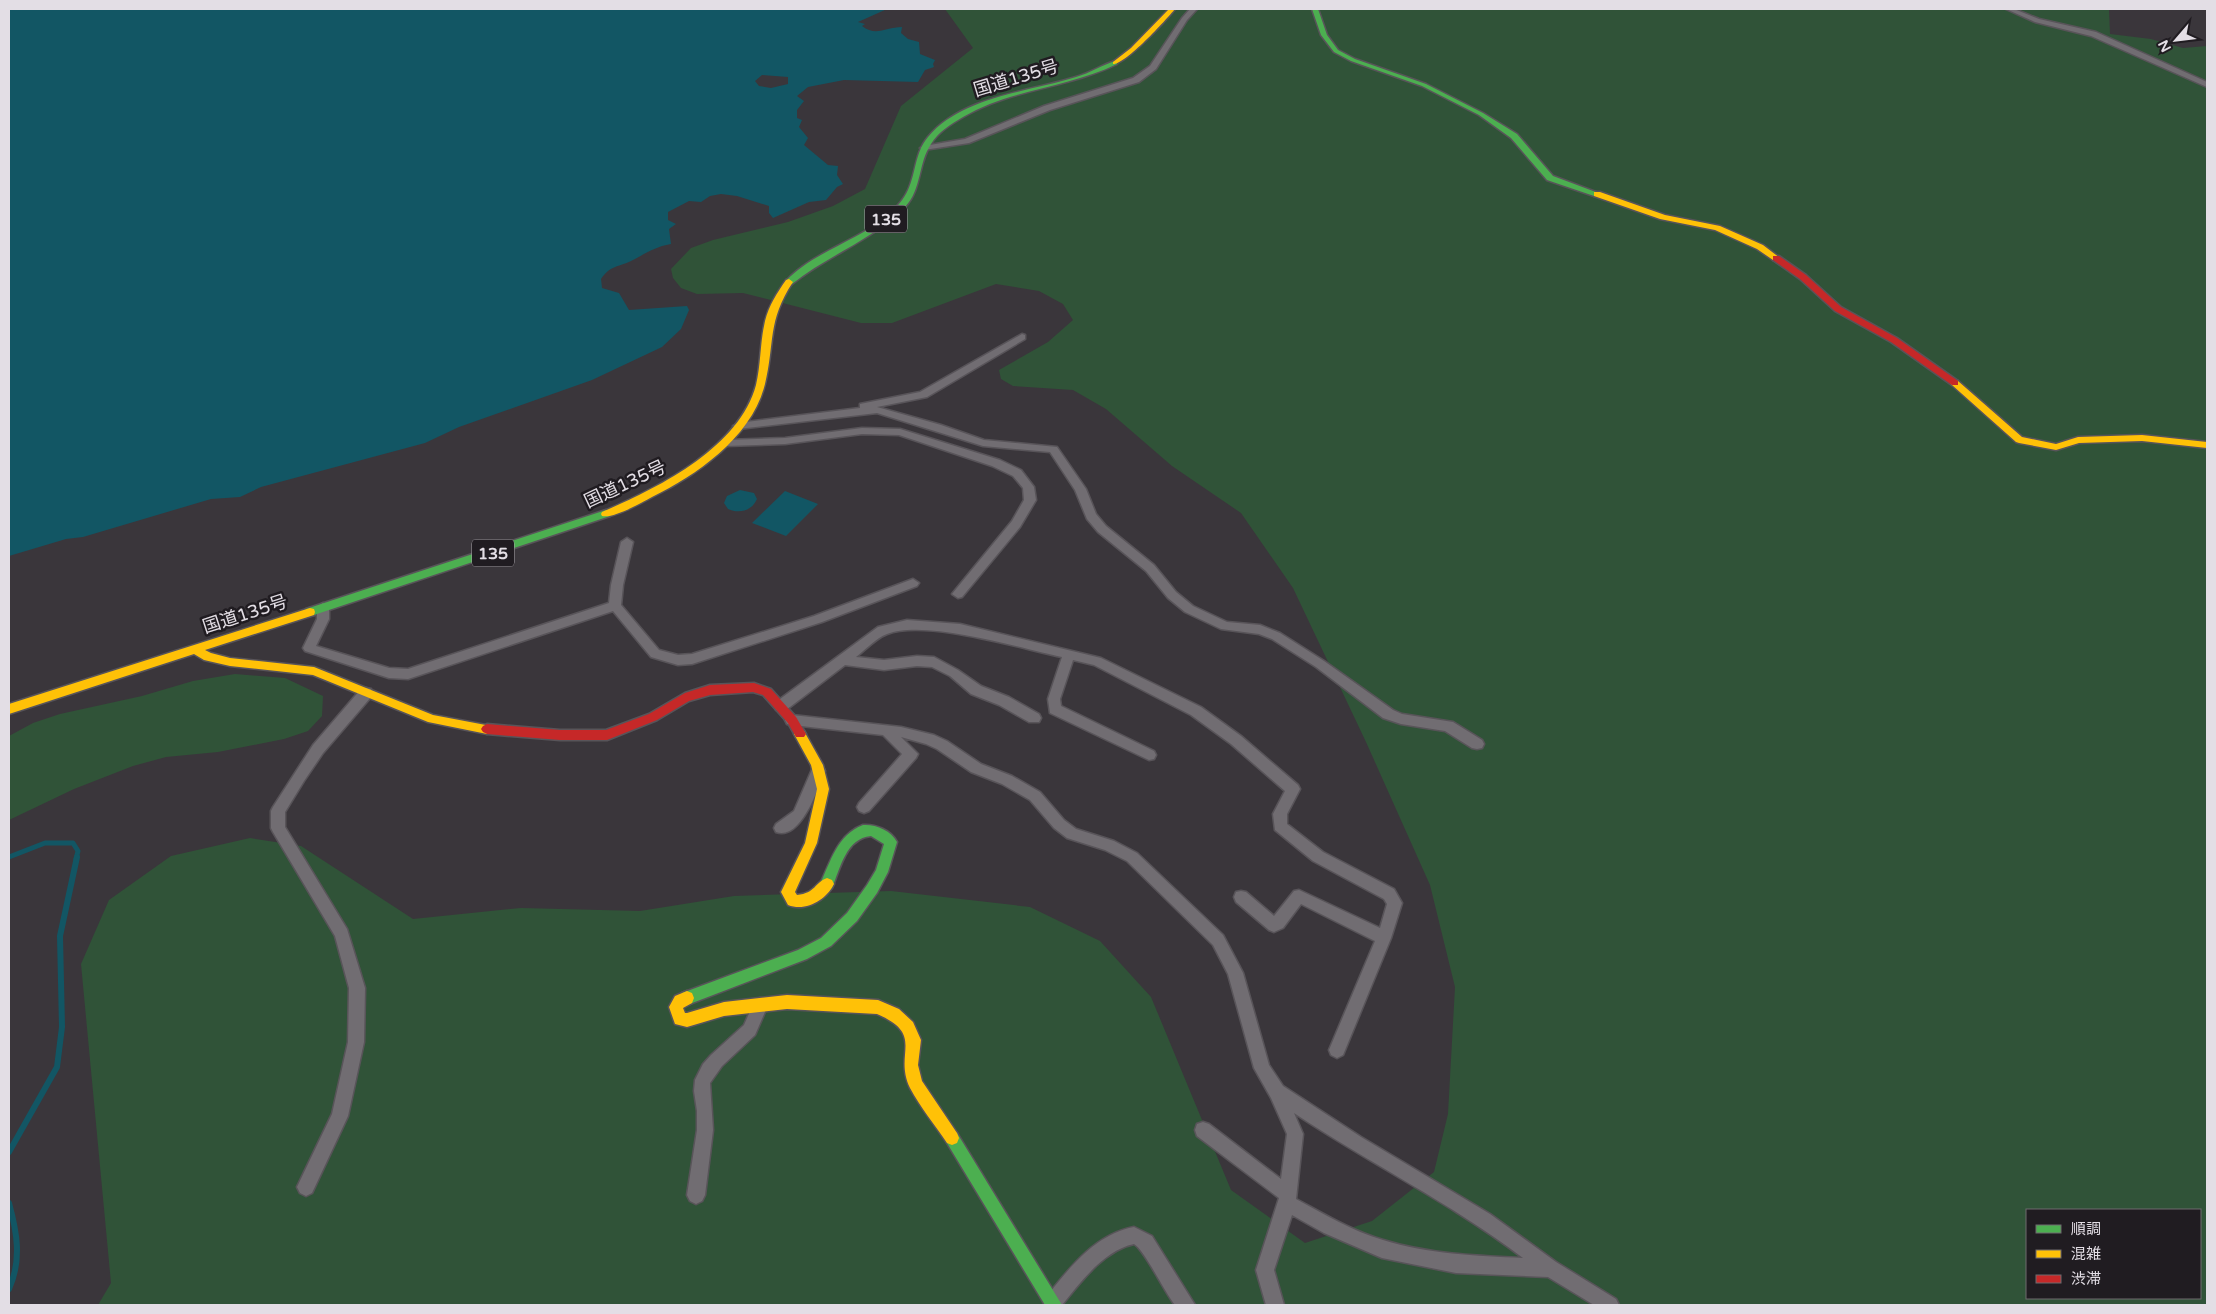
<svg xmlns="http://www.w3.org/2000/svg" width="2216" height="1314" font-family="'Varela Round','Noto Sans JP',sans-serif">
  <style>
    .green { fill: #305338; fill-rule: evenodd }
    .water { fill: #125664; fill-rule: evenodd }
    .lines { fill: none; stroke-linecap: round; stroke-linejoin: round }
    .stream-far1 { stroke: #125664; stroke-width: 5 }
    .stream { stroke: #125664; stroke-width: 6 }
    .street-casing { stroke: #585459; stroke-width: 3 }
    .fast-casing { stroke: #585459; stroke-width: 3 }
    .slow-casing { stroke: #585459; stroke-width: 3 }
    .jam-casing { stroke: #585459; stroke-width: 3 }
    .street { fill: #716d72; fill-rule: evenodd }
    .fast { fill: #4caf50; fill-rule: evenodd }
    .slow { fill: #ffc107; fill-rule: evenodd }
    .jam { fill: #c62828; fill-rule: evenodd }
    .labels { text-anchor: middle; stroke-width: 5; stroke-linejoin: round; paint-order: stroke }
    .shield { fill: #201c21; stroke: #a8a4aa; stroke-width: 1 }
    .shield-label { font-size: 16px; font-weight: bold; fill: #e3dee5 }
    .street-label { font-size: 18px; fill: #e3dee5; stroke: #201c21 }
  </style>
  <rect width="100%" height="100%" fill="#3a363b"/>
  <!-- green -->
  <path class="green" d="M945 9H2109L2110 34 2151 39 2183 48 2207 46V1305H98L111 1283 81 964 109 900 171 856 250 838 301 846 413 919 521 908 640 911 734 896 891 891 1030 907 1100 941 1151 997 1231 1190 1305 1243 1372 1221 1434 1172 1448 1114 1455 987 1430 885 1366 742 1293 588 1241 513 1172 466 1106 409 1073 390 1013 386 1001 379 999 370 1048 342 1073 320 1063 304 1039 291 996 284 892 323H861L743 293 697 294 681 288 673 278 671 269 691 248 713 240 788 222 833 206 865 189 901 106 973 48ZM2027 1210H2200V1298H2027Z
    M235 674 285 678 323 696 322 716 308 731 284 739 218 752 166 757 133 766 74 789 9 820V736L33 723 60 714 142 696 193 681Z"/>
  <!-- water -->
  <path class="water" d="M9 9H887L858 22 865 24 862 26C876 37 886 27 902 27L901 33 908 39 919 42 920 54 935 60 933 64 934 67 925 70 918 82 844 80 808 87 797 96 804 101 797 110V118L802 120 799 127 808 138 804 145 828 165 838 166 837 175 843 184 837 187 826 200 809 202 773 218 769 213V206L737 196 721 194 710 196 701 202 689 201 668 212V220L676 224 669 229 671 244C654 247 645 254 631 261 616 268 611 265 601 279L602 288 619 293 629 310 687 306 689 310 681 329 662 347 592 380 459 427 425 443 261 487 240 497 211 499 83 537 66 539 9 556ZM762 75 788 77V84L771 88 759 86 755 81Z
    M740 490 754 493 757 499C752 511 739 514 728 509L724 503 727 496Z
    M785 491 818 504 786 536 752 523Z"/>
  <g class="lines">
    <!-- stream-far1 -->
    <path class="stream-far1" d="M9 857 45 843H73L78 851 76 859"/>
    <!-- stream -->
    <path class="stream" d="M9 1152 57 1067 62 1027 60 936 77 857
      M9 1203C17 1232 22 1260 9 1289"/>
    <!-- street casing -->
    <g class="street-casing">
      <path id="street" d="M1190 9H1197L1187 20 1156 69 1139 82 1050 110 969 143 924 150 920 148 924 146 965 139 1044 106 1133 78 1150 66 1182 18Z
        M2006 9H2014L2039 19 2096 32 2207 82V87L2091 36 2035 22Z
        M1022 334 1025 335V339L927 397 877 407 941 425 984 440 1057 447 1086 489 1096 514 1106 526 1154 565 1176 592 1193 606 1227 622 1260 625 1280 633 1324 661 1393 710 1402 714 1453 722 1482 740 1484 744 1482 748 1477 749 1472 748 1445 731 1401 724 1383 718 1316 667 1272 639 1259 634 1221 629 1185 612 1168 598 1146 571 1098 532 1087 519 1075 490 1050 452 983 446 877 413 738 429 733 426 738 423 860 408V404L920 392Z
        M862 428 900 429 1000 460 1021 470 1034 487 1036 500 1020 527 962 597 958 598 952 594 1012 521 1024 500 1023 488 1013 476 992 466 899 435 862 434 785 444 725 446 720 443 725 440 785 438Z
        M627 538 633 542 623 585 621 605 659 650 678 655 692 654 814 616 913 579 919 583 917 586 822 622 692 664 678 665 651 657 613 611 408 679 389 678 305 651 303 648 317 619V607L323 603 329 607V619L316 646 389 668 408 669 609 603 611 585 621 542Z
        M907 620 960 624 1101 658 1201 707 1241 736 1298 785 1300 789 1287 814V824L1323 852 1394 889 1402 903 1391 938 1343 1055 1337 1058 1331 1055 1329 1050 1375 941 1301 904 1283 928 1274 932 1269 930 1236 902 1234 897 1236 892 1241 891 1246 892 1274 916 1294 891 1299 890 1380 928 1387 904 1384 899 1313 861 1275 830 1273 814 1285 791 1231 744 1191 715 1094 665 1073 660 1060 699 1061 706 1154 751 1156 755 1154 759 1149 760 1050 713 1048 699 1062 657C1019 648 926 619 887 634 876 638 865 650 856 657L884 660 917 656 934 657 958 670 981 686 1009 697 1039 714 1041 718 1039 722H1029L999 705 971 694 950 676 932 667 917 666 884 670 845 665 786 710H776L775 706 776 702 878 627Z
        M366 688 371 689 372 693 371 697 323 753 304 781 285 812V827L347 929 365 988 364 1042 348 1116 312 1193 306 1196 300 1193 297 1187 332 1114 348 1042 349 988 335 936 273 832 271 828V811L273 807 313 745 361 689Z
        M792 715 901 727 934 735 947 741 981 764 1012 776 1040 792 1064 820 1076 829 1114 841 1137 853 1223 935 1243 973 1269 1065 1283 1086 1361 1137 1490 1214 1556 1262 1616 1299 1619 1305H1594L1548 1277 1456 1273 1382 1258 1324 1233 1292 1215 1274 1270 1284 1305H1266L1256 1270 1279 1198 1197 1136 1195 1130 1197 1124 1203 1122 1209 1124 1281 1179 1287 1134 1271 1098 1254 1068 1228 974 1213 945 1127 861 1105 850 1067 838 1054 828 1030 800 1002 784 971 772 937 749 926 744 901 737 918 754 916 758 869 811 864 813 859 811 857 807 859 803 902 754 883 735 792 725 787 724 785 720 787 716ZM1294 1113C1369 1163 1451 1203 1523 1258 1476 1256 1428 1254 1383 1240 1352 1231 1324 1214 1296 1199L1303 1134Z
        M818 765 823 767 825 771C818 788 801 841 776 832L774 828 776 824 794 811 813 767Z
        M760 998 765 1000 768 1005 755 1035 722 1066 710 1083 713 1130 705 1195 702 1201 696 1204 690 1201 687 1195 697 1130V1111L694 1091 695 1080 703 1064 711 1055 744 1025 755 1000Z
        M1134 1227 1152 1236 1195 1305H1175C1165 1293 1144 1249 1134 1244 1104 1250 1080 1283 1062 1305H1045L1044 1302 1047 1296C1070 1267 1096 1234 1134 1227Z"/>
    </g>
    <!-- fast casing -->
    <g class="fast-casing">
      <path id="fast" d="M1312 9H1318L1327 35 1338 50 1355 59 1426 84 1483 113 1517 134 1553 176 1601 194 1594 196 1547 180 1511 138 1479 115 1422 86 1351 61 1334 52 1321 35Z
        M1115 61 1117 62V64C1068 88 1010 89 963 117 951 124 938 132 931 144 918 163 922 189 905 207 873 240 828 255 792 284L789 285 785 282C812 252 859 241 889 214 897 207 904 199 908 190 916 173 915 152 928 137 962 96 1029 92 1076 77 1090 73 1102 65 1115 61Z
        M606 510 611 514 610 516 314 615H306L305 612 306 609Z
        M863 825C875 824 891 830 897 842L888 872 877 893 857 921 831 946 807 959 687 1005 682 1003 680 998 682 993 798 950 821 938 847 913 867 885 876 870 884 844 871 836C846 838 840 869 832 888L827 890 822 888 820 884C831 861 837 835 863 825Z
        M952 1131 957 1133 1062 1305H1045L947 1143 945 1138 947 1133Z"/>
    </g>
    <!-- slow casing -->
    <g class="slow-casing">
      <path id="slow" d="M1169 9H1175C1166 20 1125 65 1113 64V62L1131 48Z
        M1594 192H1600L1665 215 1720 226 1763 245 1780 258 1773 260 1757 249 1715 230 1660 219 1594 196Z
        M789 279 793 282C767 321 775 343 765 384 752 437 697 475 652 497 641 503 613 519 602 516L601 514 602 512C658 488 739 448 756 385 761 364 760 342 765 321 769 305 777 293 786 280Z
        M1955 380 1958 381 2022 437 2056 444 2078 437 2142 435 2207 442V448L2142 441 2079 443 2056 450 2019 443 2016 442 1952 385 1950 383Z
        M310 608 314 609 315 612 314 615 205 650 211 653 230 658 314 667 433 715 491 726 493 729 491 732 487 734 428 722 313 675 230 666 204 660 194 654 9 714V704Z
        M800 729 804 731 823 765 829 789 817 843 795 892 797 895C816 893 814 883 827 878L832 880 834 884C826 900 806 912 788 905L781 892 805 843 817 789 811 765 794 734 796 731Z
        M687 991 692 993 694 998 692 1003 683 1008 685 1013H687L724 1002 787 995 878 1000 899 1009 913 1022 921 1040 918 1065 922 1081 957 1133 959 1138 957 1143 952 1145 947 1143C935 1125 920 1107 910 1088 893 1053 926 1035 877 1014L787 1009 724 1016 687 1027 675 1024 669 1007 675 996Z"/>
    </g>
    <!-- jam casing -->
    <g class="jam-casing">
      <path id="jam" d="M1773 256H1779L1806 275 1841 307 1897 338 1958 381V385H1952L1891 342 1835 311 1800 279 1773 260Z
        M754 683 771 689 796 717 806 734 804 737H796L788 723 763 695 753 692 710 695 689 701 657 720 607 740H560L487 734 483 732 481 729 483 726 487 724 560 730H606L649 714 685 693 710 685Z"/>
    </g>
    <!-- street -->
    <use href="#street" class="street"/>
    <!-- fast -->
    <use href="#fast" class="fast"/>
    <!-- slow -->
    <use href="#slow" class="slow"/>
    <!-- jam -->
    <use href="#jam" class="jam"/>
  </g>
  <g class="labels">
    <!-- shield labels -->
    <g class="shield">
      <rect x="865" y="205.5" width="42" height="27" rx="4"/>
      <rect x="472" y="539.5" width="42" height="27" rx="4"/>
    </g>
    <g class="shield-label">
      <text x="886" y="225">135</text>
      <text x="493" y="559">135</text>
    </g>
    <!-- street labels -->
    <g class="street-label">
      <text transform="translate(1016 78) rotate(-17)" y="6">国道135号</text>
      <text transform="translate(625 484) rotate(-25)" y="6">国道135号</text>
      <text transform="translate(245 614) rotate(-18)" y="6">国道135号</text>
    </g>
  </g>
  <!-- border -->
  <rect width="2216" height="1314" fill="none" stroke="#e3dee5" stroke-width="20"/>
  <!-- legend -->
  <rect x="2026" y="1209" width="175" height="90" fill="#201c21" stroke="#6e6a6f"/>
  <rect x="2036" y="1225" width="25" height="8" fill="#4caf50" stroke="#6e6a6f"/>
  <text x="2071" y="1234" font-size="15" fill="#e3dee5">順調</text>
  <rect x="2036" y="1250" width="25" height="8" fill="#ffc107" stroke="#6e6a6f"/>
  <text x="2071" y="1259" font-size="15" fill="#e3dee5">混雑</text>
  <rect x="2036" y="1275" width="25" height="8" fill="#c62828" stroke="#6e6a6f"/>
  <text x="2071" y="1284" font-size="15" fill="#e3dee5">渋滞</text>
  <!-- north arrow -->
  <g transform="translate(2176 40) rotate(242)" stroke="#201c21" stroke-width="4" paint-order="stroke">
  <path d="M0-4L9 19L0 12L-9 19Z" fill="#e3dee5"/>
  <text y="-8" font-size="14" font-weight="bold" text-anchor="middle" fill="#e3dee5">N</text>
  </g>
</svg>
